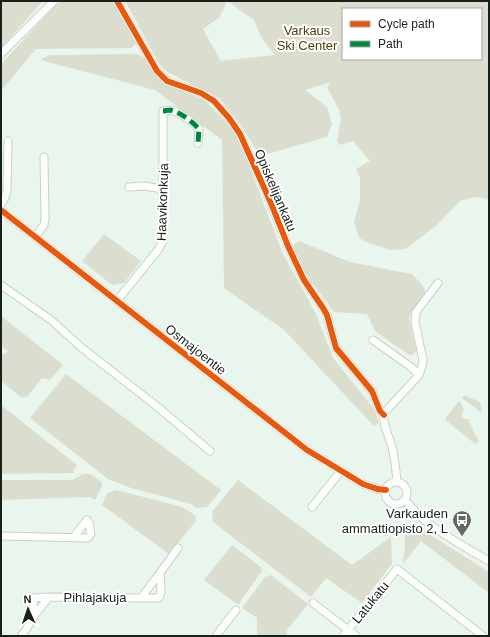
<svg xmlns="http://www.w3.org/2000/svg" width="490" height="637" font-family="Arial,sans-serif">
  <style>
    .green { fill: #dbdecf; fill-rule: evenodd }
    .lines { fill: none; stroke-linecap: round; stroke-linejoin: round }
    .minor-casing { stroke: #c7d1c9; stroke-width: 9 }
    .minor { stroke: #fcfefc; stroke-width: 7 }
    .quiet { stroke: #00873e; stroke-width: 5; stroke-dasharray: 10 5; stroke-linecap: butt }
    .cycleway-casing { stroke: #fff; stroke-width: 8 }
    .cycleway { stroke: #e8590c; stroke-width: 6 }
    .labels { text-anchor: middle; stroke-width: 4; stroke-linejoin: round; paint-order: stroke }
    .park-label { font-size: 13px; fill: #4d3f06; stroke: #fff }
    .street-label { font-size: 13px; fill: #18201a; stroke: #fff }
    .poi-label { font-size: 13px; fill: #18201a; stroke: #fff; text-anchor: end }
  </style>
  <rect width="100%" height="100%" fill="#e9f6ed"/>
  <!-- green -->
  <path class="green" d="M1 1H43L1 48Z
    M61 1H112L136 42 132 48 36 49 1 91V64L54 7Z
    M125 1H489V199L475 197 460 201 436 226 405 249 391 250 371 244 359 238 354 222 360 200V178L356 169 370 161 353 141 341 145 337 142 341 119 339 110 327 87 332 82 305 90 327 107 332 124 327 137 260 156 240 124 219 98 169 73 160 65ZM227 1 254 20 262 39 275 55 221 61 203 29 220 17ZM343 9H481V59H343Z
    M138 54 145 59 157 76 164 83 204 100 227 123 238 137 283 254 316 314 333 358 374 409 379 423 374 426 284 330 224 288 222 140 155 90 40 60 49 55Z
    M104 234 141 261 124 283 112 285 82 261Z
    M299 241 350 262 411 274 420 282 425 290V296L412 311 409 318 416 350 414 354 409 355 375 331 367 314 334 312 306 275 294 250V244Z
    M1 316 63 365 50 380 42 378 28 396 22 398 1 381V353L5 354 8 351 1 347Z
    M66 374 221 490 207 507 196 508 191 504 131 488 108 479 30 418Z
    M464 395 480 402 482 413 462 398Z
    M459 401 460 402 464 410 462 413V417L465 419H468L479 442 475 444 448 422 445 419Z
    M1 405 77 465 73 473 1 474Z
    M83 474H90L102 482V486L95 500 90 497 1 500V480H72Z
    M238 480 352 565 391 537 392 564 362 603 326 578 311 597 213 522 212 512Z
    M117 490 182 507 195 515 196 521 169 554 102 505 107 493Z
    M409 526H416L489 572V593L421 541 404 563 403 561 405 550V531Z
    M232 545 261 567 262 571 238 605 204 580Z
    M271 575 308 604 287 630V636H257V618L242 608 265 577Z"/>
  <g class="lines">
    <!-- minor casing -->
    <g class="minor-casing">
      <path id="minor" d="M117 1 157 71 167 81 201 93 214 101 229 118 240 134 271 203 288 246 304 280 323 308 327 315 336 348 372 391 380 411 384 415
        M1 54 54 1
        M129 187 144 186 163 189
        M1 204 5 198 7 191 8 141
        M1 210 307 450 363 484 377 489 386 490
        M35 237 44 225 45 218 44 157
        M1 285 51 320 82 348 154 404 210 451
        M117 301 158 250 163 241V111C164 111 169 110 170 110 179 111 194 123 199 129L198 143
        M373 340 411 367 419 375
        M397 482C396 470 395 458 392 447 389 436 382 424 384 413L419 375 422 366 423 360 415 322 416 312 438 283
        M385 493a11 11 0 1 1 22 0a11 11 0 1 1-22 0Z
        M405 500C412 508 419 516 427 522 446 537 468 549 489 561
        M312 507 341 471
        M1 536 88 538 91 534 89 523 87 520 73 538
        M141 598H159L161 592 160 573
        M313 603 356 636
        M34 616 33 598 49 597
        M21 636 27 628 34 616 49 597 141 598 160 573 178 548
        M216 636 236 610
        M343 636 397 569 483 636"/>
    </g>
    <!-- minor -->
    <use href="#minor" class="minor"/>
    <!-- quiet -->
    <path class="quiet" d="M163 111C164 111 169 110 170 110 179 111 194 123 199 129L198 143"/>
    <!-- cycleway casing -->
    <g class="cycleway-casing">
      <path id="cycleway" d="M117 1 157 71 167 81 201 93 214 101 229 118 240 134 271 203 288 246 304 280 323 308 327 315 336 348 372 391 380 411 384 415
        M1 210 307 450 363 484 377 489 386 490"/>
    </g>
    <!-- cycleway -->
    <use href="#cycleway" class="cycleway"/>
  </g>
  <!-- icons -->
  <defs>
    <g id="bus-pin" transform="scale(1)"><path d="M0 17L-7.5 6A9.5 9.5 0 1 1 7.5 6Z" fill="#616b64" stroke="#fff"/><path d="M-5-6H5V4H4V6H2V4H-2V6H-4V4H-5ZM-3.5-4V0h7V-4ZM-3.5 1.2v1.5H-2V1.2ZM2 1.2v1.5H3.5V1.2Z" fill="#fff"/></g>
  </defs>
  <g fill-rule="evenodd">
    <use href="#bus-pin" x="462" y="520"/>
  </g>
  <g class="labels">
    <!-- park labels -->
    <g class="park-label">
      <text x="307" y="35">Varkaus<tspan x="307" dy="15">Ski Center</tspan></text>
    </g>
    <!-- street labels -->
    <g class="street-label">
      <text transform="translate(276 190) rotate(67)" y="5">Opiskelijankatu</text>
      <text transform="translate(162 202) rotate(-88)" y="5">Haavikonkuja</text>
      <text transform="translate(196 349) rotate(38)" y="5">Osmajoentie</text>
      <text x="95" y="602">Pihlajakuja</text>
      <text transform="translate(370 602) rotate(-51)" y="5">Latukatu</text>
    </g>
    <!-- poi labels -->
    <g class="poi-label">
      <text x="448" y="518">Varkauden<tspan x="448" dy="15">ammattiopisto 2, L</tspan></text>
    </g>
  </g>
  <!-- border -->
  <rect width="490" height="637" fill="none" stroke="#18201a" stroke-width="4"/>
  <!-- legend -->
  <rect x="342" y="8" width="140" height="52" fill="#ffffff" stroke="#a3a6a3"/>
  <rect x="350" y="21" width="20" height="6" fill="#e8590c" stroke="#a3a6a3"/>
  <text x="378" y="28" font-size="12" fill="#18201a">Cycle path</text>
  <rect x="350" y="41" width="20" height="6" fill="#00873e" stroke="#a3a6a3"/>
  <text x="378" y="48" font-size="12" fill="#18201a">Path</text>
  <!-- north arrow -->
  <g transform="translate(28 609) rotate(357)" stroke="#ffffff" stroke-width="3" paint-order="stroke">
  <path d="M0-3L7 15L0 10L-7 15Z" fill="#18201a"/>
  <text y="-6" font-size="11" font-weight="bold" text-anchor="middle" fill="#18201a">N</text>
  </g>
</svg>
